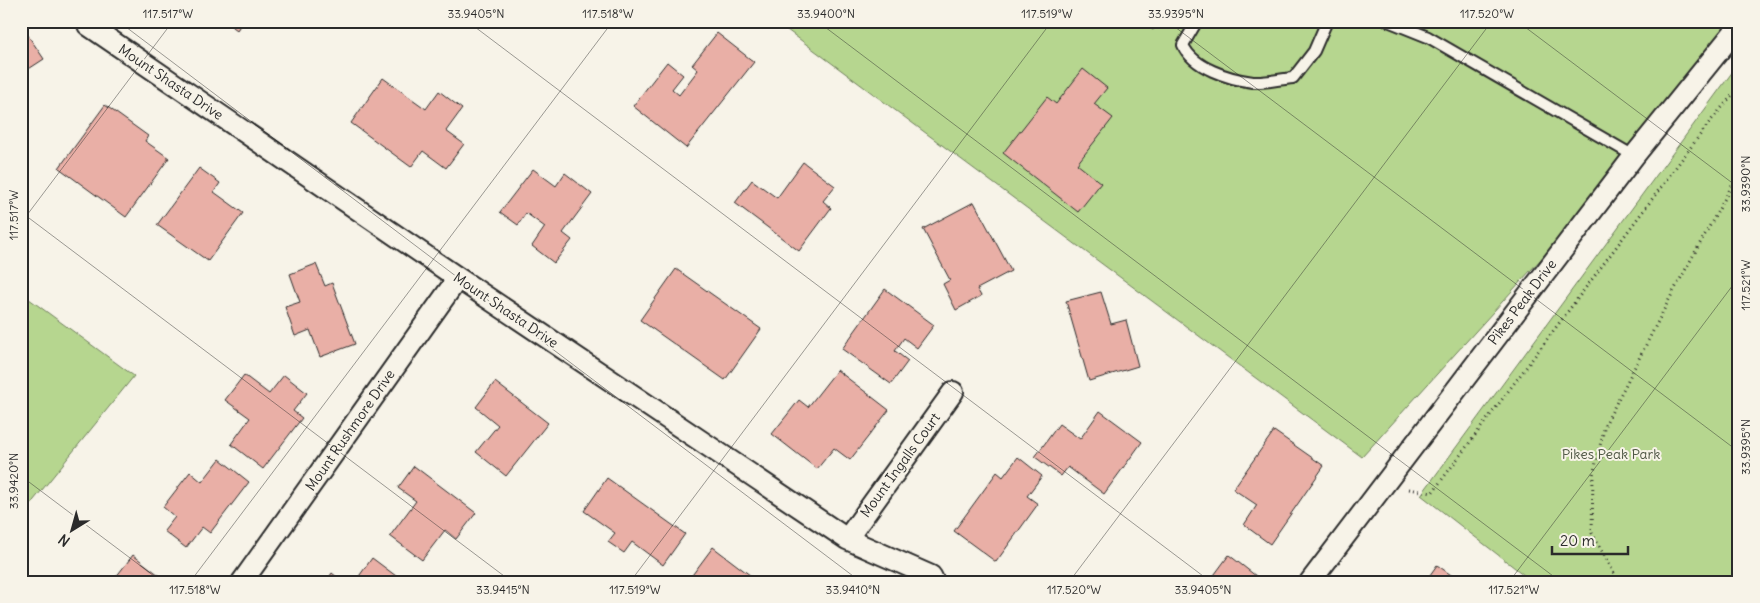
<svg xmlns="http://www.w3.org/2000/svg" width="1760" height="603" font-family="Delius,sans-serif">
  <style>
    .green { fill: #b6d68f; stroke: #70805d }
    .building { fill: #e9afa6; stroke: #2b2b2b }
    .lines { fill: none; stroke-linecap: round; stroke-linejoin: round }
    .lane-casing { stroke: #2b2b2b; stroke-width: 14 }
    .street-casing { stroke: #2b2b2b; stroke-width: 24 }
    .path { stroke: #2b2b2b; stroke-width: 3; stroke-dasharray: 1 4; stroke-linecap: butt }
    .lane { stroke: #f7f3e8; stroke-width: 10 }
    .street { stroke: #f7f3e8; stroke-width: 20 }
    .ticks { fill: none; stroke: #2b2b2b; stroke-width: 1; stroke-opacity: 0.45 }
    .labels { text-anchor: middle; stroke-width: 4; stroke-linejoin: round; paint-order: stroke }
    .street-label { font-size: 14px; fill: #2b2b2b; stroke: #f7f3e8 }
    .park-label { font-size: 14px; fill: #4e5644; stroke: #f7f3e8 }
    .neatline { fill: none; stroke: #2b2b2b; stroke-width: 2 }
    .ticks-label { font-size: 12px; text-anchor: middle; fill: #2b2b2b }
  </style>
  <rect width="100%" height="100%" fill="#f7f3e8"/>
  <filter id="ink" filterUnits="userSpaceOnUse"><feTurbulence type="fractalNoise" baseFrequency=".02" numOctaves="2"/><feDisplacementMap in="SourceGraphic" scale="10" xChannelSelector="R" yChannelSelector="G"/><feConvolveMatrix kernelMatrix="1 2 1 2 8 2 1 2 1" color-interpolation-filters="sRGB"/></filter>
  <g filter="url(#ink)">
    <!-- green -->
    <path class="green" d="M775 21H1739L1634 156 1362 457Z
      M1739 63V582H1533L1421 495Z
      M21 293 134 376 21 516Z"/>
    <!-- building -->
    <path class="building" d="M225 21H243L237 30Z
      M1142 21H1159L1153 30Z
      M21 25 44 59 21 74Z
      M717 33 754 62 686 148 633 106 667 62 683 75 672 89 679 95 698 70 692 65Z
      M1083 69 1107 88 1094 104 1113 118 1077 164 1101 183 1078 212 1003 153 1047 97 1056 104Z
      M383 78 426 109 439 91 462 109 446 131 464 144 446 168 423 151 411 167 351 123Z
      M105 105 148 136 145 141 169 158 126 217 59 168Z
      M803 162 835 186 823 201 831 208 799 251 735 203 752 180 777 198Z
      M199 168 220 183 214 192 243 213 208 261 157 225Z
      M533 169 556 186 565 173 592 194 563 233 572 240 554 263 532 246 545 227 526 213 518 225 500 212Z
      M974 202 1011 271 977 289 981 296 956 310 943 284 950 280 923 229Z
      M316 264 325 286 332 283 355 344 320 357 310 330 295 336 285 307 300 302 290 274Z
      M676 269 761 329 725 380 640 320Z
      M885 289 934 325 917 348 904 338 895 351 908 361 891 384 842 349Z
      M1101 292 1111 324 1126 320 1138 366 1089 381 1066 301Z
      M837 370 889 410 850 460 834 448 817 469 772 434 799 400 808 407Z
      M244 375 269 394 284 375 307 393 293 411 302 418 263 469 231 444 250 418 225 400Z
      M495 382 548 423 506 476 476 452 498 425 476 407Z
      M1100 411 1142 442 1104 494 1068 467 1061 476 1035 457 1059 424 1080 439Z
      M1274 431 1324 466 1270 544 1244 525 1257 505 1233 489Z
      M1018 457 1042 476 1027 496 1038 504 996 562 954 531 997 472 1003 477Z
      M220 459 249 482 210 533 202 527 186 548 164 531 175 517 163 507 190 472 202 482Z
      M414 466 476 513 456 539 445 530 422 560 390 536 416 501 398 488Z
      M607 478 685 534 663 565 632 542 624 553 608 542 615 533 584 511Z
      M713 547 759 582H687Z
      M133 555 168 582H112Z
      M1229 555 1261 580 1260 582H1209Z
      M372 558 404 582H355Z
      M1437 565 1461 582H1425Z
      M332 573 343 582H326Z"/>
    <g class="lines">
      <!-- lane casing -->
      <g class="lane-casing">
        <path id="lane" d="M1197 21 1183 45C1193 68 1229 79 1253 82 1266 83 1280 79 1293 78L1314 51 1327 21
          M1388 21 1428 37 1634 156"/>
      </g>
      <!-- street casing -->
      <g class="street-casing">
        <path id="street" d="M87 21 88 25 458 278 847 539 931 576 934 582
          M847 539 953 392
          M242 582 458 278
          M1310 582 1634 156 1739 26"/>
      </g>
      <!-- path -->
      <path class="path" d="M1409 489 1432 493 1709 123 1739 87
        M1619 582 1592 533 1593 475 1605 425 1672 294 1739 173"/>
      <!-- lane -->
      <use href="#lane" class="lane"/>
      <!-- street -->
      <use href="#street" class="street"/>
    </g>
  </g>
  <!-- ticks -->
  <path class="ticks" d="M118 21 861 582M467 21 1211 582M817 21 1561 582M1167 21 1739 452M1517 21 1739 188M21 212 512 582M21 223 173 21M21 476 162 582M190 582 613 21M630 582 1052 21M1069 582 1492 21M1509 582 1739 277"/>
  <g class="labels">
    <!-- street labels -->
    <g class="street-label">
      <text transform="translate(171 82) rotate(34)" y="5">Mount Shasta Drive</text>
      <text transform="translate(1522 302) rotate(-53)" y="5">Pikes Peak Drive</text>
      <text transform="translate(506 310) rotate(34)" y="5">Mount Shasta Drive</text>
      <text transform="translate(350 430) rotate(-55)" y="5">Mount Rushmore Drive</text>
      <text transform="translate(900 465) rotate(-54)" y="5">Mount Ingalls Court</text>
    </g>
    <!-- park labels -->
    <g class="park-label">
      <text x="1611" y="459">Pikes Peak Park</text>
    </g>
  </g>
  <!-- margin -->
  <rect width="1760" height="603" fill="none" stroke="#f7f3e8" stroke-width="55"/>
  <!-- north arrow -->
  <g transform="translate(72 530) rotate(217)" stroke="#f7f3e8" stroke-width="4" paint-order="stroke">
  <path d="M0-4L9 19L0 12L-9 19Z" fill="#2b2b2b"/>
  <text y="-8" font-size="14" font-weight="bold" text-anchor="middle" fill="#2b2b2b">N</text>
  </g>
  <!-- scale -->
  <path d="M1552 546v8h76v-8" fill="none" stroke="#2b2b2b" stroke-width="2.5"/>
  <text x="1560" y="546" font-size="15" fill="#2b2b2b" stroke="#f7f3e8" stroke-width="4" paint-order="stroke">20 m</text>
  <rect x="28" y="28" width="1704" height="548" class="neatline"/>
  <g class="ticks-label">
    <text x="168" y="18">117.517°W</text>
    <text x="476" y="18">33.9405°N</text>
    <text x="608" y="18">117.518°W</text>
    <text x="826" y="18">33.9400°N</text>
    <text x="1047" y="18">117.519°W</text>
    <text x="1176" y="18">33.9395°N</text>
    <text x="1487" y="18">117.520°W</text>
    <text transform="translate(1746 184) rotate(-90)" y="4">33.9390°N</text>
    <text transform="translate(14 215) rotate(-90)" y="4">117.517°W</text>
    <text transform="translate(1746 285) rotate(-90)" y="4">117.521°W</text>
    <text transform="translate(1746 447) rotate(-90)" y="4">33.9395°N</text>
    <text transform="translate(14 481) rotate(-90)" y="4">33.9420°N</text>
    <text x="195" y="594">117.518°W</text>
    <text x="503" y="594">33.9415°N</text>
    <text x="635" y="594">117.519°W</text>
    <text x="853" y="594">33.9410°N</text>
    <text x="1074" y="594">117.520°W</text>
    <text x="1203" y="594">33.9405°N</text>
    <text x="1514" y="594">117.521°W</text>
  </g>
</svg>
